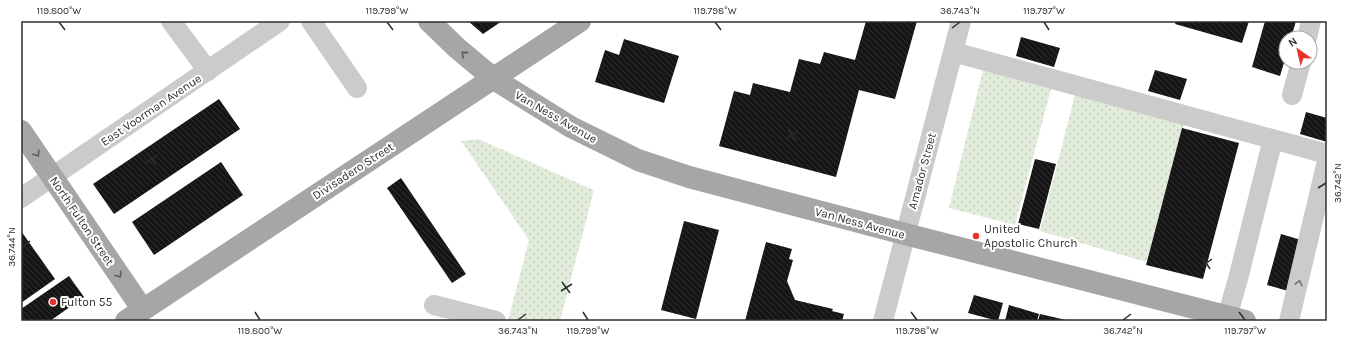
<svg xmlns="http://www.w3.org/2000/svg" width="1348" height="342" font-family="Karla,sans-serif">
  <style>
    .grass { fill: url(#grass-dots) }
    .building { fill: url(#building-back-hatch) }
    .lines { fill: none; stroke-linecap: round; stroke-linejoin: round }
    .minor { stroke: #cbcbcb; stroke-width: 20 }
    .major { stroke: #a6a6a6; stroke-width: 22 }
    .oneway { stroke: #5e5e5e }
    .oneway2 { stroke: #757575 }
    .ticks { fill: none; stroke: #2e2e2e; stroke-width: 1.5 }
    .poi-dot { fill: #e9322c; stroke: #fff; stroke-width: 1.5 }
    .labels { text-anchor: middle; stroke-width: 4; stroke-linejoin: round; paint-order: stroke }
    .street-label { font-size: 12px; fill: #2e2e2e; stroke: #fff }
    .poi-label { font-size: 12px; fill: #2e2e2e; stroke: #fff; text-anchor: start }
    .neatline { fill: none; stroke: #2e2e2e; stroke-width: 1.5 }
    .ticks-label { font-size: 10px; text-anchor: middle; fill: #2e2e2e }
  </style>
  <defs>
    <pattern id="grass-dots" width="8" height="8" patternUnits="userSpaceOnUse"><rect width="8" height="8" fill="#e2ecdb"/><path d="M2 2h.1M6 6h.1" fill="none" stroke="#c2cbbc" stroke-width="1.8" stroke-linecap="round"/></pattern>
    <pattern id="building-back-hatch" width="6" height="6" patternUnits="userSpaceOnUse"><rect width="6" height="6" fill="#151515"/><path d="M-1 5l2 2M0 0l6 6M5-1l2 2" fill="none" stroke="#2f2f2f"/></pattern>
  </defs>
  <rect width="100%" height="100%" fill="#fff"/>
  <!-- grass -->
  <path class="grass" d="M983 70 1051 89 1015 225 949 208Z
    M1075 95 1184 124 1146 262 1040 231Z
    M478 139 594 190 560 321H508L529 240 461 141Z"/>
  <!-- building -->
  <path class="building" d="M468 21H502L483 34Z
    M866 21H917L895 99 859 90 836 177 719 146 734 91 750 95 753 83 790 92 799 59 820 64 824 52 855 60Z
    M1176 21H1249L1242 43 1175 24Z
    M1265 21H1296L1291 38H1286V56L1280 76 1252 67Z
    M1021 37 1060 48 1054 67 1016 56Z
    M624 39 679 56 664 103 595 82 605 50 619 55Z
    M1155 70 1187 79 1180 100 1148 91Z
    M219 99 240 129 114 214 93 184Z
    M1306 112 1327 118V142L1300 134Z
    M1182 128 1239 143 1203 279 1146 265Z
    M1035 159 1056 164 1039 229 1018 224Z
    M221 162 243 195 154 255 132 222Z
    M401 178 466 274 452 283 387 188Z
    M684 221 719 230 696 319 661 310Z
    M21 231 55 279 21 303Z
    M1281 234 1301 240 1288 291 1267 285Z
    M766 242 792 249 789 259 793 260 787 281 795 300 833 309 832 311 844 314 842 321H745Z
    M69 276 84 297 50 321H21V309Z
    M974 295 1003 303 998 321 968 313Z
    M1009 305 1039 314 1037 321H1005Z
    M1040 314 1066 320V321H1038Z"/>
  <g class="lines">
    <!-- minor -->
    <path class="minor" d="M171 21 208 71
      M311 21 357 88
      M1307 38 1311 21
      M953 52 1327 154
      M1292 95 1301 62
      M21 198 280 21
      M434 305 496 321
      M1227 317 1238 279 1273 139
      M883 321 961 21
      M1289 321 1327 161"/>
    <!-- major -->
    <path class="major" d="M429 21 457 48 494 79 571 127 638 160 689 177 905 234 1245 321
      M21 131 143 310
      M126 321 580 21"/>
  </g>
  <!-- one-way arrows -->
  <defs><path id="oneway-chevron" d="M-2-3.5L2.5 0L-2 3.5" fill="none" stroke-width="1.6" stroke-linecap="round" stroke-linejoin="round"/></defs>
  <g class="oneway">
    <use href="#oneway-chevron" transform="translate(464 54) rotate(-140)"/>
    <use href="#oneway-chevron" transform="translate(37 154) rotate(56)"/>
    <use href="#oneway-chevron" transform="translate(119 275) rotate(56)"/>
  </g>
  <use class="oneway2" href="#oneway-chevron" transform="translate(1299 283) rotate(-77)"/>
  <!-- ticks -->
  <path class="ticks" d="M59 22 65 30M387 22 393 30M715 22 721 30M1044 22 1049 30M952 28 960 22M788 129 796 141M786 139 798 131M148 154 156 165M146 163 158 155M1318 188 1326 183M22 247 30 241M1203 258 1210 269M1201 267 1212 259M562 282 570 293M561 291 572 284M255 312 260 320M583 312 588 320M911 312 917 320M1239 312 1245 320M518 320 526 314M1123 320 1131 314"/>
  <!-- markers -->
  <g class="poi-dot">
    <circle cx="976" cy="236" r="4"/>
    <circle cx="53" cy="302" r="4"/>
  </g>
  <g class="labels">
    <!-- street labels -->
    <g class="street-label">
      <text transform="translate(151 110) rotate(-34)" y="4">East Voorman Avenue</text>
      <text transform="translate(556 117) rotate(30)" y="4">Van Ness Avenue</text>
      <text transform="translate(353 171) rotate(-33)" y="4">Divisadero Street</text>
      <text transform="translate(922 171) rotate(-75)" y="4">Amador Street</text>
      <text transform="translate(82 221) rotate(56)" y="4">North Fulton Street</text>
      <text transform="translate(860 223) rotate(15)" y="4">Van Ness Avenue</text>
    </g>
    <!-- poi labels -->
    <g class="poi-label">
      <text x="984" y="233">United<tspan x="984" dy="14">Apostolic Church</tspan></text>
      <text x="61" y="306">Fulton 55</text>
    </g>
  </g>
  <!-- border -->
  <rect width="1348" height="342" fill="none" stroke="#ffffff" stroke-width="44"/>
  <!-- north arrow -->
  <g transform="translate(1298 50) rotate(326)"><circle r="19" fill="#ffffff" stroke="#ababab"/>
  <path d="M0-3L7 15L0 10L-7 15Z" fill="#e9322c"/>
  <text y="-6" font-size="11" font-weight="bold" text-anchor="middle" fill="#2e2e2e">N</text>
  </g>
  <rect x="22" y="22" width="1304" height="298" class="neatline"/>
  <g class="ticks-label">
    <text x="59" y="14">119.800°W</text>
    <text x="387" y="14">119.799°W</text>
    <text x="715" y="14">119.798°W</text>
    <text x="960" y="14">36.743°N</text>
    <text x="1044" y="14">119.797°W</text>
    <text transform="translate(1337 183) rotate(-90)" y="4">36.742°N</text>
    <text transform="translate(11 247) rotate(-90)" y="4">36.744°N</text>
    <text x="260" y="334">119.800°W</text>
    <text x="518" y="334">36.743°N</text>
    <text x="588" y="334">119.799°W</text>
    <text x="917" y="334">119.798°W</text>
    <text x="1123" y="334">36.742°N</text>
    <text x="1245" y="334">119.797°W</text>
  </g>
</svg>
